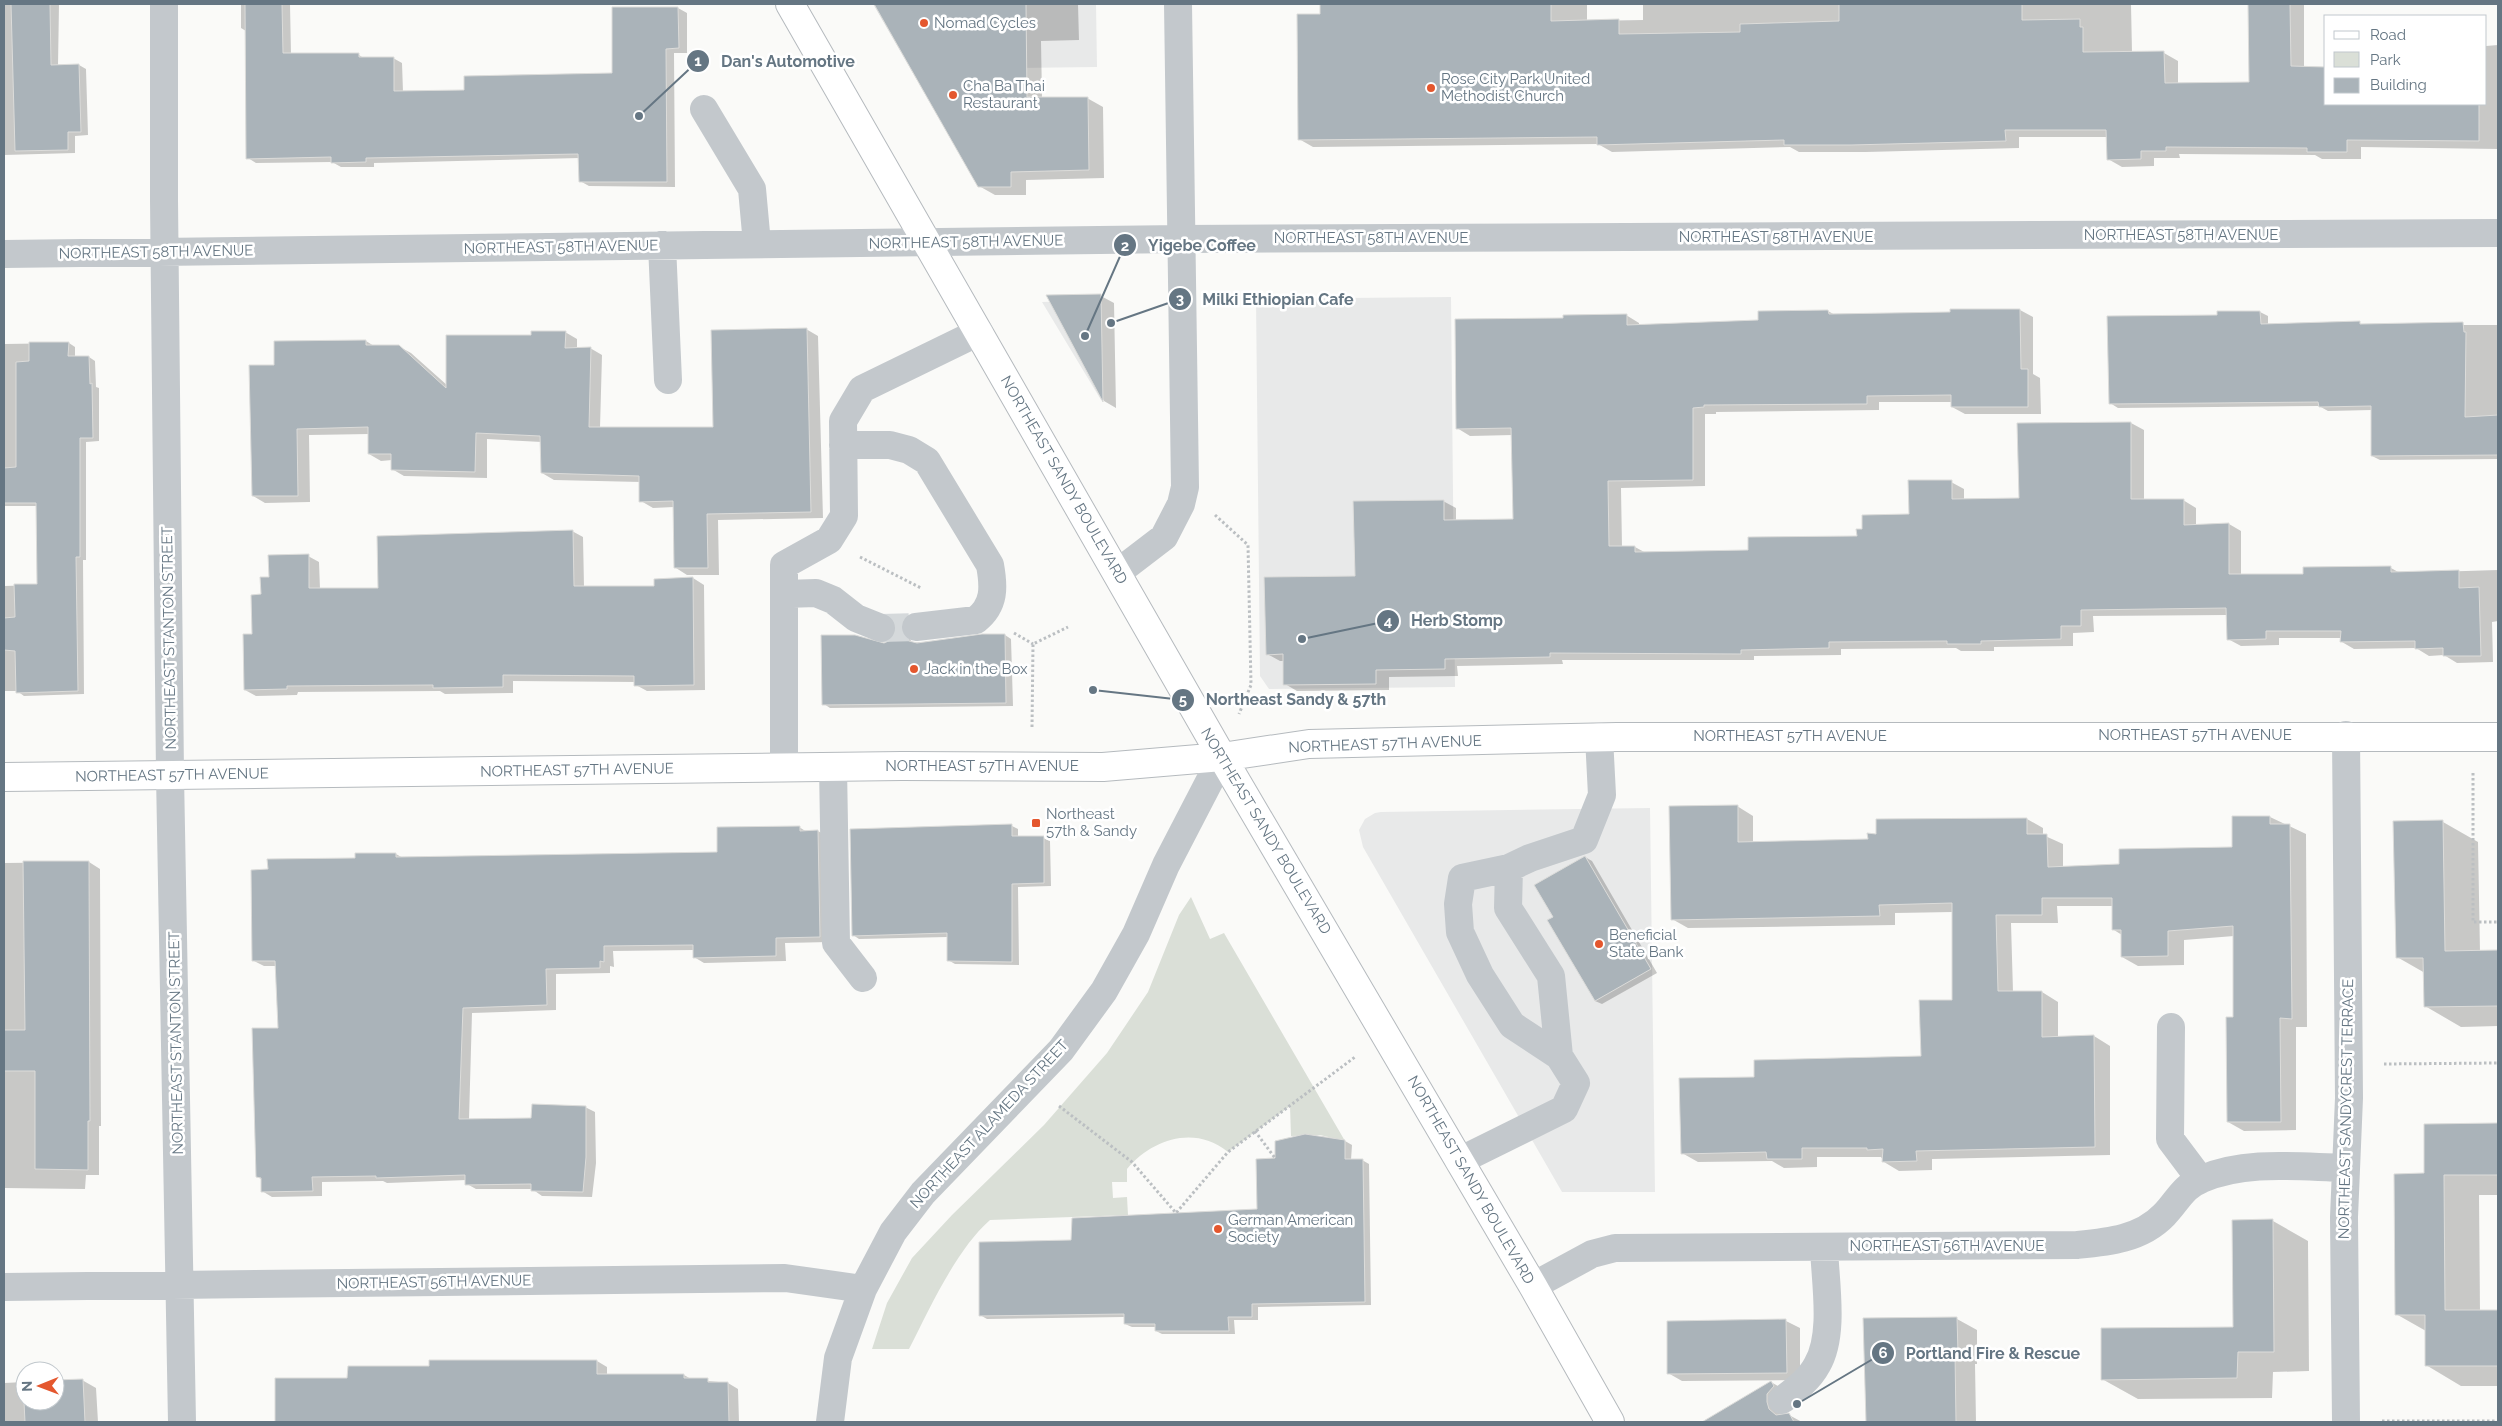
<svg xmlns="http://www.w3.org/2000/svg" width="2502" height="1426" font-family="Raleway,sans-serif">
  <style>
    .built { fill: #e8e9e9 }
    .green { fill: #dadfd7 }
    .shadow { fill: #0003 }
    .building { fill: #aab3b9; stroke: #dcdcda }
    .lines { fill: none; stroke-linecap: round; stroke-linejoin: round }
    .minor-tunnel { stroke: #d5d9db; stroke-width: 28; stroke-dasharray: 28 14; stroke-linecap: butt }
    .major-casing { stroke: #b5babe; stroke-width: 30 }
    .path { stroke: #bbbfc2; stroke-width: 3; stroke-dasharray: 2.5 2.5; stroke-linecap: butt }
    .minor { stroke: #c3c8cc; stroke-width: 28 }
    .major { stroke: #fff; stroke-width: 28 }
    .poi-dot { fill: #e4572e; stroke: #fff; stroke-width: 2 }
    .labels { text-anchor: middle; stroke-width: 5; stroke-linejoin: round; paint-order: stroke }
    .poi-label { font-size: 15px; fill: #657683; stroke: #fff; text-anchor: start }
    .street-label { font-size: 15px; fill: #657683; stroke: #fff }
    .leader { fill: none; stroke: #657683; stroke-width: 2 }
    .callout-dot { fill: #657683; stroke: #fff; stroke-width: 2 }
    .mark-label { font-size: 15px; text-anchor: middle; font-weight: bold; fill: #fff }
    .callout-label { font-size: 16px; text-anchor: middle; font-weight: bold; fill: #657683; stroke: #fff; stroke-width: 5; stroke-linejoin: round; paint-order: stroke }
  </style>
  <rect width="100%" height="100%" fill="#fafaf8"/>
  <!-- built -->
  <path class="built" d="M873 4H1096L1097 67 1010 68 978 186Z
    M1451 297 1455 687 1269 689 1260 676 1256 299Z
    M1100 300 1101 400 1042 302Z
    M1650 808 1655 1192H1562L1363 847 1359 830 1365 819 1375 813 1381 812Z"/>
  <!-- green -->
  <path class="green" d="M1191 897 1210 939 1224 933 1345 1141 1320 1135 1291 1136 1290 1106 1228 1152C1195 1125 1152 1139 1127 1169V1182H1112L1113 1198 1127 1197 1128 1215 990 1220C956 1250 930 1308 909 1349H872L887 1303 912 1258 952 1215 1044 1125 1107 1053 1148 992 1179 915Z"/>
  <!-- shadow -->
  <path class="shadow" d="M4 4H59L58 66 79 65 86 69 88 135 75 136V153L4 155Z
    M241 4H290L291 55H359L365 59 393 58 402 63 403 92 465 91 613 74 678 8 687 13V53H674L675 187 589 186 580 181V158L374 163V167H341L332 162 256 163 248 158 246 31 241 28Z
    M874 4H1078L1079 40 1041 41 1042 98H1087L1103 107 1104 178 1026 180V195H995L979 186Z
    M1321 4H1587V21L1643 20V4H2131L2132 53H2164L2178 61V84L2250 83 2249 4H2304V68L2326 104H2486V46L2498 45V149L2361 147V159H2322L2315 155 2179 154 2180 158H2154V166L2122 167 2108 159 2107 137H2019V148L1866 152H1799L1790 147 1612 152 1598 144 1313 147 1299 139 1321 15Z
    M1048 296H1101L1114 303 1116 408 1104 401Z
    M2020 310 2033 317V374L2040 378 2041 414H1965L1952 407V402H1879V410L1716 412V414H1705V486L1621 488 1622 547H1635L1646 553 1749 551 1858 537 1863 530 1910 515 1951 482 1964 489V500L2020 499 2131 423 2144 430V501L2183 500 2196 508V525L2229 524 2241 531V575H2304L2391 568 2400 573 2498 570V621L2492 622 2493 662 2457 663 2444 655 2429 656 2416 648 2354 649 2342 642V638H2279V645L2241 646 2228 639 2227 615 2093 616 2094 632 2073 633V646L1994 647V651H1961L1956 648 1841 649V655L1754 656V660H1562L1563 664 1457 666 1458 676 1389 677V690L1297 691 1285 684 1284 661H1280L1267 654 1443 501 1456 508V521L1514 520 1513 435 1470 436 1457 428 1565 319 1626 315 1639 323V326L1759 321 1828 311 1835 315Z
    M2260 312 2268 316V326L2359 323 2364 325H2498V459L2380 460 2372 456V410L2328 411 2319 406 2118 408 2110 403 2218 316Z
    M806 329 818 336 823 518 718 520 719 575H687L676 568 674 507 653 508 641 501V482L554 480 542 473V442L487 439V478L404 476 392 469V460L381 461 369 454 370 434 309 435 310 502 265 503 253 496 275 366 366 341 374 346H398L411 353 448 386 532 336 565 332 577 339V349L590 348 602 355 600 428H714Z
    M69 343 75 347V357H89L95 361 96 387 99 388V441L86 442V560H83L84 694 24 696 17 691H4V586L38 585 37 506H4V344Z
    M572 531 583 537 584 587 655 588 693 578 704 585 705 690 647 691 636 685V682L513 681V693L445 694 440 691 298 692 297 695 256 696 245 690 253 636 262 595 270 578 308 556 319 562 320 589H379Z
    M902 622 908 625 907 633 912 643 1005 635 1011 639 1013 706 830 708 824 704 884 645 892 641Z
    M1737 806 1753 816V843L1869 841 1877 835 2027 819 2043 828V835L2063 844V868L2121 865 2233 849 2270 817 2306 834 2307 1027H2296V1130L2244 1131 2228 1122 2234 1018V936L2184 940V965L2138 966 2122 957V935L2114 930V906H2057L2058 923H2011L2013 992H2042L2058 1002V1038L2094 1036 2110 1046V1155L1932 1159V1170L1899 1171 1884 1162 1881 1157H1817V1167L1784 1168 1772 1161 1698 1162 1682 1153 1756 1078 1922 1057 1953 1001V912L1895 913V925L1688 928 1672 919Z
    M2443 822 2478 842 2480 952 2498 951V1026L2461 1027 2425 1006V973L2397 957Z
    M1012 826 1018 829V838H1043L1050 841 1051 886 1018 887 1019 965 955 964 948 960V937L859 939 853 935Z
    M799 827 807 832 818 831 828 837 830 942 785 943 786 961 704 963 694 957V950L613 951 614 967 610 966V973L556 974V1010L472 1013 469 1120 533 1119 585 1107 595 1112 596 1163 592 1197 542 1196 532 1189H476L467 1184V1180L387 1183 383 1181 322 1182V1196L272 1197 262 1191V1180L257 1176 279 1029 277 966H264L254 961 356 859 396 854 403 858 719 853Z
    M1585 857 1592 861 1657 973 1602 1004 1595 1001 1555 917Z
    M89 862 100 869 101 1126H99V1175H86L85 1189 4 1188V863Z
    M2425 1125H2498V1195H2479L2480 1311H2498V1386H2461L2426 1365V1331L2396 1314 2426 1175Z
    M1320 1136 1345 1141 1352 1145 1351 1160H1362L1369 1164 1371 1305 1258 1307V1320H1234L1235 1334H1162L1156 1331V1327H1132L1125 1324V1317L987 1319 980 1315 1072 1241 1258 1210 1276 1160V1142L1289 1138Z
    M2273 1221 2308 1241 2309 1371 2273 1372 2272 1398 2138 1399 2102 1379 2234 1328Z
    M1864 1319H1957L1977 1330V1364H1975L1976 1422H1867Z
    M1786 1321 1800 1328V1380L1682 1381 1668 1373V1323Z
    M597 1361 607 1367V1376L684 1375 691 1379 728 1383 738 1389 739 1422H276V1379H349L430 1367Z
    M82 1380 96 1388 98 1422H4V1383L25 1382V1401H55V1381Z
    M1771 1382 1785 1390 1780 1411 1782 1415H1789L1802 1422H1705Z"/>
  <!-- building -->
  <path class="building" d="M11 4H50L51 65 79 64 81 132H68V150L15 151Z
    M245 4H282L283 53H359V57H394V91L464 90V76L612 73V7H678L679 48 666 49 667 182H579L578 154 366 158V162L331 163V157L246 159Z
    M874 4H1026L1027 97H1088L1089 170 1011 172V187H978Z
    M1320 4H1551V21L1619 19V34L1740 32V24L1839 21V4H2022V20L2080 19V27H2083V52L2164 51 2165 83 2249 82 2248 4H2290L2291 66 2326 67V104H2479V141L2347 140V152H2307V148L2166 147V151H2141V159L2107 160 2106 130H2005L2006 141 1851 145H1784V140L1597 145V137L1298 140 1297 14H1320Z
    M1101 294 1103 402 1046 295Z
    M1950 309H2020L2021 369H2028V407H1951V395L1867 396V404L1704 405V407L1693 408V480L1608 481 1609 546H1635V552L1748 550V537L1857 536 1856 529H1862V515L1909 514 1908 480H1952V499L2019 498 2017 423 2131 422V499H2184V525L2229 523V574H2303V567L2391 566V572L2459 570V588L2479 587 2481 656H2443V648L2415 649V641L2340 642 2341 631H2266V639L2227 640 2226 608 2081 610V626H2061V639L1981 641V644H1947V641L1829 642V648L1741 650V654L1550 653V657L1445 659V669L1376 670V684L1283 685V654L1266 655 1264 577 1355 576 1353 501 1444 500V520L1513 519 1511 428 1456 429 1455 319 1563 318V315L1627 314V325L1758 320V311L1828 310 1829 314 1950 312Z
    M2217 311H2260L2261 324 2360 321V324L2463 322 2464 332H2466L2465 417 2498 415V455L2371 456V406L2319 407 2318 402 2109 404 2107 316 2217 315Z
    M807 328 811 512 707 514 708 568H674L673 501 639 502V476L541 473 540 436 476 433 475 472 391 470V454H368V427L297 429 298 496H252L249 365H274V341L366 340V345H399L446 388V335H531V331H566L565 348 591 347 589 427H713L711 330Z
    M29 342H69L68 356H89L90 384 92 383 93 438H80V557H76L78 691 16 693 15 651 4 650V618L15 617 14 584H37L36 503H4V468L16 467V362L29 361Z
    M573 530 574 586H654V579L693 577 694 685 634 686V676L503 675V687L433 688V685L287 686V689L244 690 243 634H252L251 595 261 594 260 577H269L268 555 309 554V588H378L377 536Z
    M902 620 900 628 903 636 909 641 917 643 982 634H1005L1006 703 822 705 821 635H855L884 643 891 640 895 634 896 626 894 621Z
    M1738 805V842L1868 839 1867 833 1876 834V819L2027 818V834H2047L2048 867 2119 864V849L2232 847V816H2270V824H2290L2292 1019 2280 1018 2281 1122H2227L2226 1017H2233V926L2168 931V956L2121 957V930H2112V898H2042V915H1996L1998 991H2042V1037L2094 1035 2095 1147 1916 1151 1917 1161 1882 1162 1883 1149 1867 1150V1148H1802V1159H1767L1766 1152 1681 1154 1679 1078 1754 1077V1060L1921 1056 1919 1000H1952V903L1879 905 1880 916 1671 920 1669 806Z
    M2443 820 2445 951 2498 950V1006L2424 1007 2423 958H2396L2393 821Z
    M1012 824V836H1044V883L1012 884V962L947 961V933L852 936 850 829Z
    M800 826V831L818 830 820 937 776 938V956L693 958V945L604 946V962L600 961V968L546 969 547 1005 463 1008 459 1119 531 1118 532 1104 586 1106V1157L583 1192 531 1191V1184L465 1185V1175L376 1178V1176L312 1177 313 1191 261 1192V1178L256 1177 252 1028H278L275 961H252L251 870 268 869 267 859 355 858V853H396V857L717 852V827Z
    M1585 856 1651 969 1595 1001 1547 920 1553 917 1534 885Z
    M23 861H89L90 1121H88V1170L35 1169V1071H4V1030H25Z
    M2498 1123V1175H2444L2445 1310H2498V1366H2425V1315H2395L2394 1174 2424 1173V1124Z
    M1305 1134 1345 1140V1159H1363L1365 1302 1252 1304V1317H1228L1229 1331H1155V1324H1124V1314L979 1316V1242L1071 1240 1072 1218 1257 1209 1256 1159 1275 1158V1141Z
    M2273 1219 2274 1352H2238L2237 1378 2101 1380V1328L2233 1327 2232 1220Z
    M1957 1317 1958 1353H1955L1956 1422H1866L1863 1318Z
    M1786 1319 1787 1373 1667 1374V1321Z
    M429 1360H597V1374H684V1378H708V1382H728L729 1422H275V1378H347L348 1366H429Z
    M83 1379 85 1422H25L23 1382H25V1401H55V1380Z
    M1771 1381 1774 1386 1767 1394V1402L1769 1409 1776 1415 1789 1413 1794 1422H1702Z"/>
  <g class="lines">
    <!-- minor-tunnel -->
    <path class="minor-tunnel" d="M881 628 916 627"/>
    <!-- major casing -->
    <g class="major-casing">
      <path id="major" d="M790 4 1222 757 1533 1286 1610 1422
        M4 777 902 766 1103 767 1222 757 1309 744 1617 737H2498"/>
    </g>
    <!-- path -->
    <path class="path" d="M1215 515 1248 545 1251 685 1239 714
      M860 557 921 588
      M1014 633 1033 644
      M1032 727 1033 644 1068 627
      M2473 773V922H2498
      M2384 1064 2498 1063
      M1059 1106 1132 1162 1176 1213 1228 1152 1355 1057
      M1255 1131 1275 1158
      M2382 1421H2498"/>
    <!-- minor -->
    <path class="minor" d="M164 4V200L170 775 182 1422
      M704 109 752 189 757 244
      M662 245 668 380
      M4 254 1182 239 2498 233
      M843 445H890L909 450 927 461 990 565C994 587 995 605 976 620L916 627
      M1117 573 1164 537 1181 504 1185 487 1178 4
      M785 594 816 593 833 600 856 618 881 628
      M2346 735 2349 1098 2344 1217 2346 1422
      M784 767V565L829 540 844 516 843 421 862 389 979 332
      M833 767 836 943 863 978
      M2171 1027 2170 1139 2200 1179
      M1559 1056 1551 976 1508 908 1509 868 1530 858 1584 840 1602 795 1599 737
      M1459 1161 1564 1109 1576 1083 1559 1056 1512 1025 1480 975 1460 932 1458 904 1462 878 1509 868
      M1533 1286 1592 1254 1615 1248 2077 1245C2108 1242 2141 1239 2164 1215 2177 1202 2183 1186 2202 1179 2246 1160 2298 1167 2345 1168
      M4 1287 785 1278 863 1289
      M1782 1400C1795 1390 1809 1380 1817 1365 1835 1335 1825 1281 1824 1247
      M830 1422 838 1358 863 1289 893 1232 923 1193 1061 1050 1104 991 1136 934 1166 865 1222 757"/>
    <!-- major -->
    <use href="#major" class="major"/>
  </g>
  <!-- markers -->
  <g class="poi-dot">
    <circle cx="924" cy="23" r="5"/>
    <circle cx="1431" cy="88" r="5"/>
    <circle cx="953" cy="95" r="5"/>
    <circle cx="914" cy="669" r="5"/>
    <rect x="1031" y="818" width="10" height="10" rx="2.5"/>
    <circle cx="1599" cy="944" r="5"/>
    <circle cx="1218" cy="1229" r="5"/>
  </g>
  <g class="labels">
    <!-- poi labels -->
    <g class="poi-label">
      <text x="934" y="28">Nomad Cycles</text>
      <text x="1441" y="84">Rose City Park United<tspan x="1441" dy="17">Methodist Church</tspan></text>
      <text x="963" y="91">Cha Ba Thai<tspan x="963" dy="17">Restaurant</tspan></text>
      <text x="924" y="674">Jack in the Box</text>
      <text x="1046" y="819">Northeast<tspan x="1046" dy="17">57th &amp; Sandy</tspan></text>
      <text x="1609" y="940">Beneficial<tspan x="1609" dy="17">State Bank</tspan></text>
      <text x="1228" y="1225">German American<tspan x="1228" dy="17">Society</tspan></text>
    </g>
    <!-- street labels -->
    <g class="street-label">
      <text x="2181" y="240">NORTHEAST 58TH AVENUE</text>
      <text x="1776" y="242">NORTHEAST 58TH AVENUE</text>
      <text x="1371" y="243">NORTHEAST 58TH AVENUE</text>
      <text transform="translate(966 242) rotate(-1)" y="5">NORTHEAST 58TH AVENUE</text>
      <text transform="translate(561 247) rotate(-1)" y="5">NORTHEAST 58TH AVENUE</text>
      <text transform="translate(156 252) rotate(-1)" y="5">NORTHEAST 58TH AVENUE</text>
      <text transform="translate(1064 480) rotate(60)" y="5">NORTHEAST SANDY BOULEVARD</text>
      <text transform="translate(169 638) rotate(-91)" y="5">NORTHEAST STANTON STREET</text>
      <text x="2195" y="740">NORTHEAST 57TH AVENUE</text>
      <text x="1790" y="741">NORTHEAST 57TH AVENUE</text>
      <text transform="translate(1385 744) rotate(-2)" y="5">NORTHEAST 57TH AVENUE</text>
      <text x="982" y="771">NORTHEAST 57TH AVENUE</text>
      <text transform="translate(577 770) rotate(-1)" y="5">NORTHEAST 57TH AVENUE</text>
      <text transform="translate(172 775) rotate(-1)" y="5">NORTHEAST 57TH AVENUE</text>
      <text transform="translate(1266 831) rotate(59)" y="5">NORTHEAST SANDY BOULEVARD</text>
      <text transform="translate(176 1043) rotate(-91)" y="5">NORTHEAST STANTON STREET</text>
      <text transform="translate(2346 1109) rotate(-89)" y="5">NORTHEAST SANDYCREST TERRACE</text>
      <text transform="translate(989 1124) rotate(-47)" y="5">NORTHEAST ALAMEDA STREET</text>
      <text transform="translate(1471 1180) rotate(60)" y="5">NORTHEAST SANDY BOULEVARD</text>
      <text x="1947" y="1251">NORTHEAST 56TH AVENUE</text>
      <text transform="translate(434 1282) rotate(-1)" y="5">NORTHEAST 56TH AVENUE</text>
    </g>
  </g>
  <!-- callouts -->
  <path class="leader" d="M639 116L698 61M1085 336L1125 245M1111 323L1180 299M1302 639L1388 621M1093 690L1183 700M1797 1404L1883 1353"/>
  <g class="callout-dot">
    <circle cx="639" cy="116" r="5"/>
    <circle cx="1085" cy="336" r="5"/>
    <circle cx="1111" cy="323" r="5"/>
    <circle cx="1302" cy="639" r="5"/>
    <circle cx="1093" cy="690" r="5"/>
    <circle cx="1797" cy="1404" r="5"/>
    <circle cx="698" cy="61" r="12"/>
    <circle cx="1125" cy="245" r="12"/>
    <circle cx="1180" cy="299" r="12"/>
    <circle cx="1388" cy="621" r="12"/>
    <circle cx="1183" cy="700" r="12"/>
    <circle cx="1883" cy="1353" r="12"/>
  </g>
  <g class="mark-label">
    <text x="698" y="66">1</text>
    <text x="1125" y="251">2</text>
    <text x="1180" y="304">3</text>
    <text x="1388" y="626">4</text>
    <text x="1183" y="705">5</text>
    <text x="1883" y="1358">6</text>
  </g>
  <g class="callout-label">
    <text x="788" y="67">Dan's Automotive</text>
    <text x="1202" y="251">Yigebe Coffee</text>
    <text x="1278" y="305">Milki Ethiopian Cafe</text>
    <text x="1457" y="626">Herb Stomp</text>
    <text x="1296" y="705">Northeast Sandy &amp; 57th</text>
    <text x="1993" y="1359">Portland Fire &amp; Rescue</text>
  </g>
  <!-- border -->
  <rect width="2502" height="1426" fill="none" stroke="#657683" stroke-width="10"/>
  <!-- legend -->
  <rect x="2324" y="15" width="162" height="90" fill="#ffffff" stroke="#c1c8cd"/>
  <rect x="2334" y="31" width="25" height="8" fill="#ffffff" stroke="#c1c8cd"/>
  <text x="2370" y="40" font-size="15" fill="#657683">Road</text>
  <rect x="2334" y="52" width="25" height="15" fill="#dadfd7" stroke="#c1c8cd"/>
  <text x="2370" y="65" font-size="15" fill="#657683">Park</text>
  <rect x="2334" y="78" width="25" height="15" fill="#aab3b9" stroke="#c1c8cd"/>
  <text x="2370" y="90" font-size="15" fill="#657683">Building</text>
  <!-- north arrow -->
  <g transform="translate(40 1386) rotate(269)"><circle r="24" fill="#ffffff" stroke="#c1c8cd"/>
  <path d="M0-4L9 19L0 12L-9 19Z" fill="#e4572e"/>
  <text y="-8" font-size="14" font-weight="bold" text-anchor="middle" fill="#657683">N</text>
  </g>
</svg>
